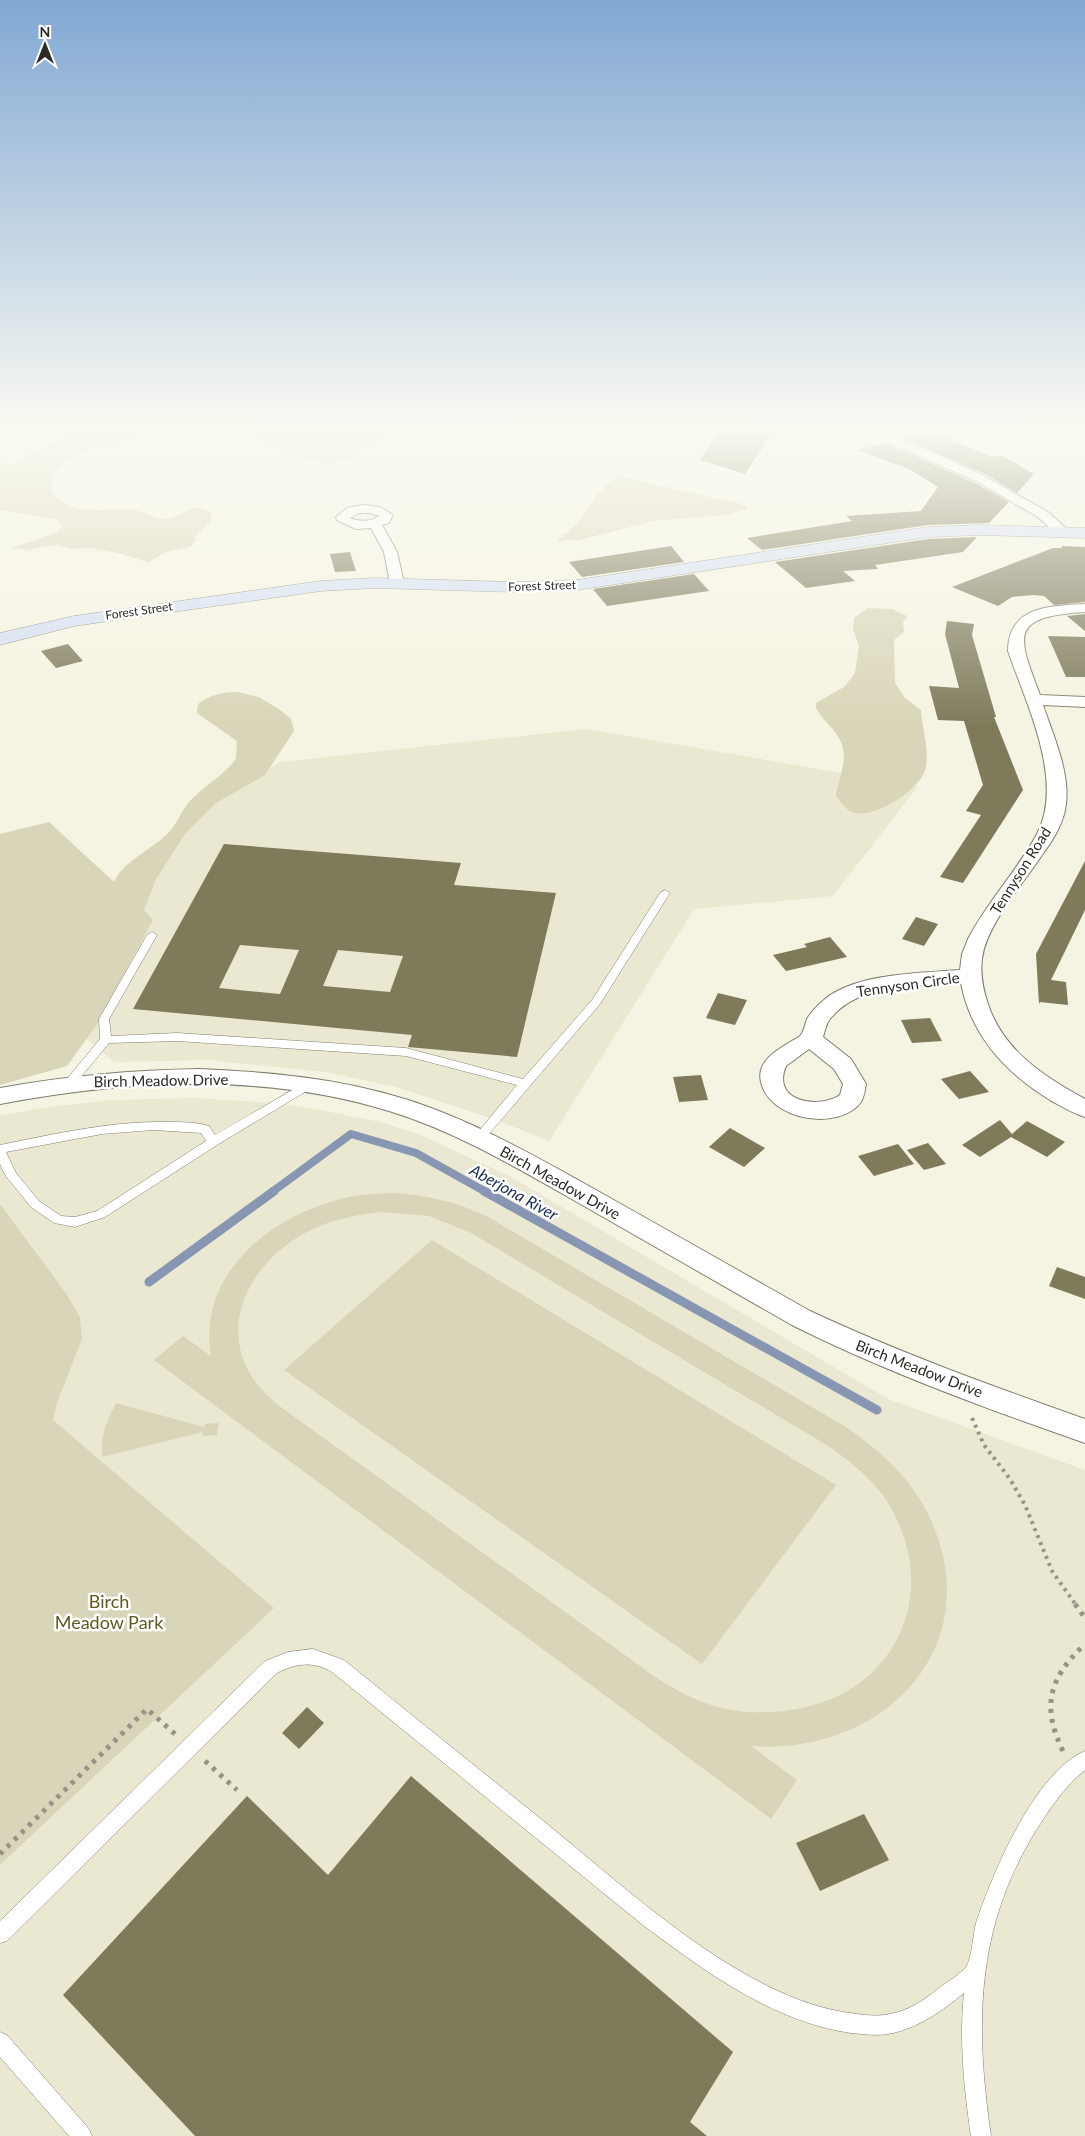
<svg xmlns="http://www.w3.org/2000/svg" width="1085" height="2136" font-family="Lato,sans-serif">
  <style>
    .built { fill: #eae8d0 }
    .green { fill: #d9d5b8; fill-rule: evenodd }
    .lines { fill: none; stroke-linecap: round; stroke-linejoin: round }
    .stream-far1 { stroke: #8796b3; stroke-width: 8 }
    .stream { stroke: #8796b3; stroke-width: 9 }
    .building { fill: #7e7a5a; fill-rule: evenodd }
    .lane-casing { stroke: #807f6f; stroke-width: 1 }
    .street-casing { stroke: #807f6f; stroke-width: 2 }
    .secondary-casing { stroke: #807f6f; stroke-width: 1 }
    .path-far1 { stroke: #959487; stroke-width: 4; stroke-dasharray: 3 4.5; stroke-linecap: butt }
    .path { stroke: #959487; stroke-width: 5; stroke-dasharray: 4 6; stroke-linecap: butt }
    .lane { fill: #fff; fill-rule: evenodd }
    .street { fill: #fff; fill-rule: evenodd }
    .secondary { fill: #d4dff5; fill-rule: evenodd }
    .labels { text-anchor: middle; stroke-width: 5; stroke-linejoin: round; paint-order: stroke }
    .far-street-label { font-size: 12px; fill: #2b2b24; stroke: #fff }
    .street-label { font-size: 15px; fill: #2b2b24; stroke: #fff }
    .water-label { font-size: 16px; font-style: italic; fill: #172a52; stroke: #fff }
    .near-park-label { font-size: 18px; fill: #605920; stroke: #fff }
  </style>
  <rect width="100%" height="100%" fill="#f5f3e1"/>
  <!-- built -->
  <path class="built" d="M586 729 918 786 833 896 694 909 549 1141 499 1121 396 1087 326 1072 208 1060 114 1062 65 1020 182 820 280 762Z
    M194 1098 275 1103 315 1109 380 1122 416 1133 511 1177 888 1399 1085 1470V2136H0V1865L274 1608 53 1420 57 1403 82 1339 80 1317 66 1293 0 1204V1116L41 1108 112 1100Z"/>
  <!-- green -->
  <path class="green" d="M66 427H415C401 433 386 438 373 444 359 451 348 463 332 463 290 463 268 435 229 431 191 426 71 441 51 476L52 492C75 520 107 506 135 510 144 511 151 518 161 519 179 521 194 498 211 513L212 520 195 536 197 539 190 547 166 552 148 562 118 553 90 548 71 549 55 545 27 550 12 548 57 532 62 527 56 519 0 510V462L7 465 13 463 59 441 67 434Z
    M618 476 742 504 747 506V509L727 515 653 521 579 540 557 541C564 534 574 528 580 520 591 504 601 487 618 476Z
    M868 608 892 609 907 616 903 623 904 632 894 640 895 683 905 698 921 710C922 728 929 749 926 767 923 788 873 821 852 812 846 810 840 801 836 796 840 771 852 754 835 732 829 724 821 717 816 708V703L844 687 855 673 859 646 853 629 854 618Z
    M237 692 259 697 280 710 291 719 294 731 265 775 216 803 185 834 155 881 144 910 153 920 98 1023 67 1066 0 1085V834L49 822 114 882C124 861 149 851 165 836 177 826 180 812 190 801 204 786 223 776 236 759L237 741 197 713 198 704C210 695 222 692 237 692Z
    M393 1193C428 1195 457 1202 488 1217L846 1427C879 1450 910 1477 928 1514 992 1645 884 1756 751 1746L797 1780 771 1819 154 1360 183 1336 211 1356C197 1275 269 1217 341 1199 358 1194 376 1194 393 1193ZM381 1212 429 1216 471 1233 830 1447C853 1464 877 1482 891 1508 940 1594 896 1692 797 1709 770 1714 738 1714 711 1705 690 1698 672 1688 654 1676L278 1405C266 1394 255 1384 248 1370 219 1314 259 1255 311 1230 333 1219 357 1215 381 1212Z
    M0 1204 66 1293 80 1317 82 1339 57 1403 53 1420 274 1608 0 1865Z
    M432 1240 836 1485 702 1664 284 1370Z
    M116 1403 204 1427 205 1424 219 1423 217 1435 202 1436 203 1432 102 1457C100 1437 107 1420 116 1403Z"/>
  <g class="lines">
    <!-- stream-far1 -->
    <path class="stream-far1" d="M272 1192 351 1134 416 1153 486 1192"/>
    <!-- stream -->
    <path class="stream" d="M484 1191 877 1410
      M149 1282 274 1191"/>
  </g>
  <!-- building -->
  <path class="building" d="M723 427 774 430 745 474 700 460Z
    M933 432 989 456H1003L1034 474 1017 493 985 474 905 439Z
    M885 443 975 483 1009 502 989 523 928 525 762 550 747 538 852 521 846 516 921 511 938 487 909 469 857 450Z
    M977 537 963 552 875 565 878 569 843 571 855 581 806 588 775 562 928 539Z
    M671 546 684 562 582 577 569 562Z
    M1062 546 1085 547V602L1054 605 1044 596 1033 595 1012 597 998 606 952 587 1053 548H1062Z
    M350 552 356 571 335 572 330 554Z
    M694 574 709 591 607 606 593 589Z
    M1085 614V631L1067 616Z
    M947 621 974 624 972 635 996 717H994L1023 790 963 883 940 877 981 815 966 811 983 785 964 721 938 720 929 686 959 688 945 634Z
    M1048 636 1085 637V677H1066Z
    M68 644 83 661 56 668 41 651Z
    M224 844 461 863 454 885 556 893 517 1057 408 1047 412 1035 133 1009ZM240 945 299 950 280 994 219 988ZM338 950 403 956 390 992 323 986Z
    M1085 861V910L1051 980 1066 982 1068 1005 1040 1002 1039 1004 1036 954Z
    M916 917 938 924 924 946 902 939Z
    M830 937 847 957 786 971 773 955 807 947 804 944Z
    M718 993 747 1000 735 1025 706 1018Z
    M930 1018 942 1041 912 1043 901 1020Z
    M970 1071 989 1092 959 1099 941 1079Z
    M701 1075 708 1100 679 1102 673 1077Z
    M1000 1120 1012 1134 1027 1121 1065 1142 1047 1157 1011 1137 980 1157 962 1145Z
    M730 1128 765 1148 744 1167 709 1147Z
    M928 1143 946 1164 924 1170 907 1150Z
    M898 1144 914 1164 874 1176 858 1156Z
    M1057 1267 1085 1277V1299L1049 1286Z
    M307 1707 324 1723 299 1749 282 1733Z
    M411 1776 733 2052 690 2122 707 2136H195L63 1995 247 1796 328 1875Z
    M864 1814 889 1860 820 1891 796 1843Z"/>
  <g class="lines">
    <!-- lane casing -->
    <g class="lane-casing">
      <path id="lane" d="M665 890 670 893 600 1004 483 1141H475L473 1138 517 1085 406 1056 177 1041 109 1043 72 1088 68 1089 62 1085 100 1039 99 1019 147 935 152 932 157 935 109 1019 111 1036 177 1033 406 1048 523 1079 592 1000 660 893Z
        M306 1082 312 1086 310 1089 217 1145 105 1217 75 1227 54 1223 31 1207 5 1175 0 1164V1145C55 1134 111 1121 167 1122 181 1122 196 1122 209 1126L215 1135ZM154 1130 201 1133 206 1141 97 1211 75 1217 61 1216 39 1201 16 1173 6 1152 102 1134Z
        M313 1649 344 1660C409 1713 475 1766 541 1819 623 1885 742 1999 850 2013 863 2015 876 2017 890 2014 908 2011 924 2000 938 1989 947 1982 959 1975 966 1967 972 1958 973 1934 976 1923 992 1874 1035 1772 1085 1751V1770C1064 1787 1049 1810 1035 1832 975 1930 975 2026 991 2136H971C964 2088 959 2041 964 1993 942 2011 917 2029 888 2034 876 2036 863 2034 851 2033 773 2022 705 1971 644 1926L332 1672C313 1661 296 1663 277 1673L7 1941 0 1943V1921L265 1661 288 1652Z
        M0 2032 7 2035 89 2129 92 2136H69L0 2057Z"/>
    </g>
    <!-- street casing -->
    <g class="street-casing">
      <path id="street" d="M853 427H870L926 449 984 476 1048 512 1070 532 1068 535H1058L1038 517 976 481Z
        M364 505 380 507 393 515 389 523 382 525 397 552 404 583 402 586 397 587 390 583 384 552 371 528 356 529 337 520 336 517 347 508ZM359 513H370L379 516C371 522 359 522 350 518Z
        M1085 604V612C1009 617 1017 634 1040 695L1085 697V707L1043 705C1053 735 1070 772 1066 804 1064 823 1053 840 1042 855 1023 884 986 925 982 959 980 975 983 989 988 1004 1003 1050 1044 1077 1085 1099V1117C1072 1113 1061 1106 1050 1100 1006 1073 971 1036 961 983 919 986 859 982 830 1019 826 1024 825 1031 823 1037L851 1059 866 1084C865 1090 864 1097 861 1102 839 1132 769 1120 761 1082 755 1058 785 1046 800 1036 804 1032 805 1024 807 1019 811 1012 819 1004 825 999 857 973 921 973 960 970L962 954 968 939C987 902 1017 871 1037 834 1065 781 1026 703 1008 651 1008 606 1050 606 1085 604ZM809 1049 834 1069 843 1084 840 1095C817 1110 771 1101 786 1066Z
        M200 1069C269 1072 338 1078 405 1099 472 1120 535 1156 596 1190 668 1230 739 1271 810 1311 900 1353 992 1386 1085 1419V1443C985 1408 886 1372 792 1325 720 1284 649 1243 577 1202 517 1168 455 1131 389 1111 264 1072 127 1080 0 1104V1088C67 1076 132 1070 200 1069Z"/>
    </g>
    <!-- secondary casing -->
    <g class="secondary-casing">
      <path id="secondary" d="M980 525 1085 528V538L980 535 928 537 577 590 514 592 374 588 321 591 74 626 0 645V633L74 616 321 581 374 578 514 582 577 580 928 527Z"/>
    </g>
    <!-- path-far1 -->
    <path class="path-far1" d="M972 1418 984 1445 1010 1479 1025 1505 1052 1571 1076 1605"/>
    <!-- path -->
    <path class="path" d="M1075 1604 1085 1618
      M1063 1751C1041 1706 1049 1678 1085 1644
      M205 1761 237 1790
      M0 1854 147 1709 175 1734"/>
    <!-- lane -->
    <use href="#lane" class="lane"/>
    <!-- street -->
    <use href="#street" class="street"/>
    <!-- secondary -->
    <use href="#secondary" class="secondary"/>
  </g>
  <!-- sky -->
  <linearGradient id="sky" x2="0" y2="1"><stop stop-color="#81a8d3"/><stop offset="0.59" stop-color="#fafaf2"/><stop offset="1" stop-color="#fafaf2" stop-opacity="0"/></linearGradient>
  <rect width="1085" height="726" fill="url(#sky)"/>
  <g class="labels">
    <!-- far-street labels -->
    <g class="far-street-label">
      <text transform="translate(542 586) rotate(-2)" y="4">Forest Street</text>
      <text transform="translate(139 611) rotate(-8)" y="4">Forest Street</text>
    </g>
    <!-- street labels -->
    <g class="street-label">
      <text transform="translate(1021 871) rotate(-58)" y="5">Tennyson Road</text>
      <text transform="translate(908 985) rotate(-8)" y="5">Tennyson Circle</text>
      <text transform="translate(161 1081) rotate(-1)" y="5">Birch Meadow Drive</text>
      <text transform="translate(560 1183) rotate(29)" y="5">Birch Meadow Drive</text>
      <text transform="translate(919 1369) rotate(21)" y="5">Birch Meadow Drive</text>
    </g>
    <!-- water labels -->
    <g class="water-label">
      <text transform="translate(514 1192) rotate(29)" y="6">Aberjona River</text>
    </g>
    <!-- near-park labels -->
    <g class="near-park-label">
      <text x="109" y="1608">Birch<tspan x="109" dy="21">Meadow Park</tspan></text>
    </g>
  </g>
  <!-- north arrow -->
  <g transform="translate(45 45)" stroke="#ffffff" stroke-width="4" paint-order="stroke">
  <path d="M0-4L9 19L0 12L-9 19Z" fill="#2b2b24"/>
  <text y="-8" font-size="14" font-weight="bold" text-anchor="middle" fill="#2b2b24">N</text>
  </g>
</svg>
